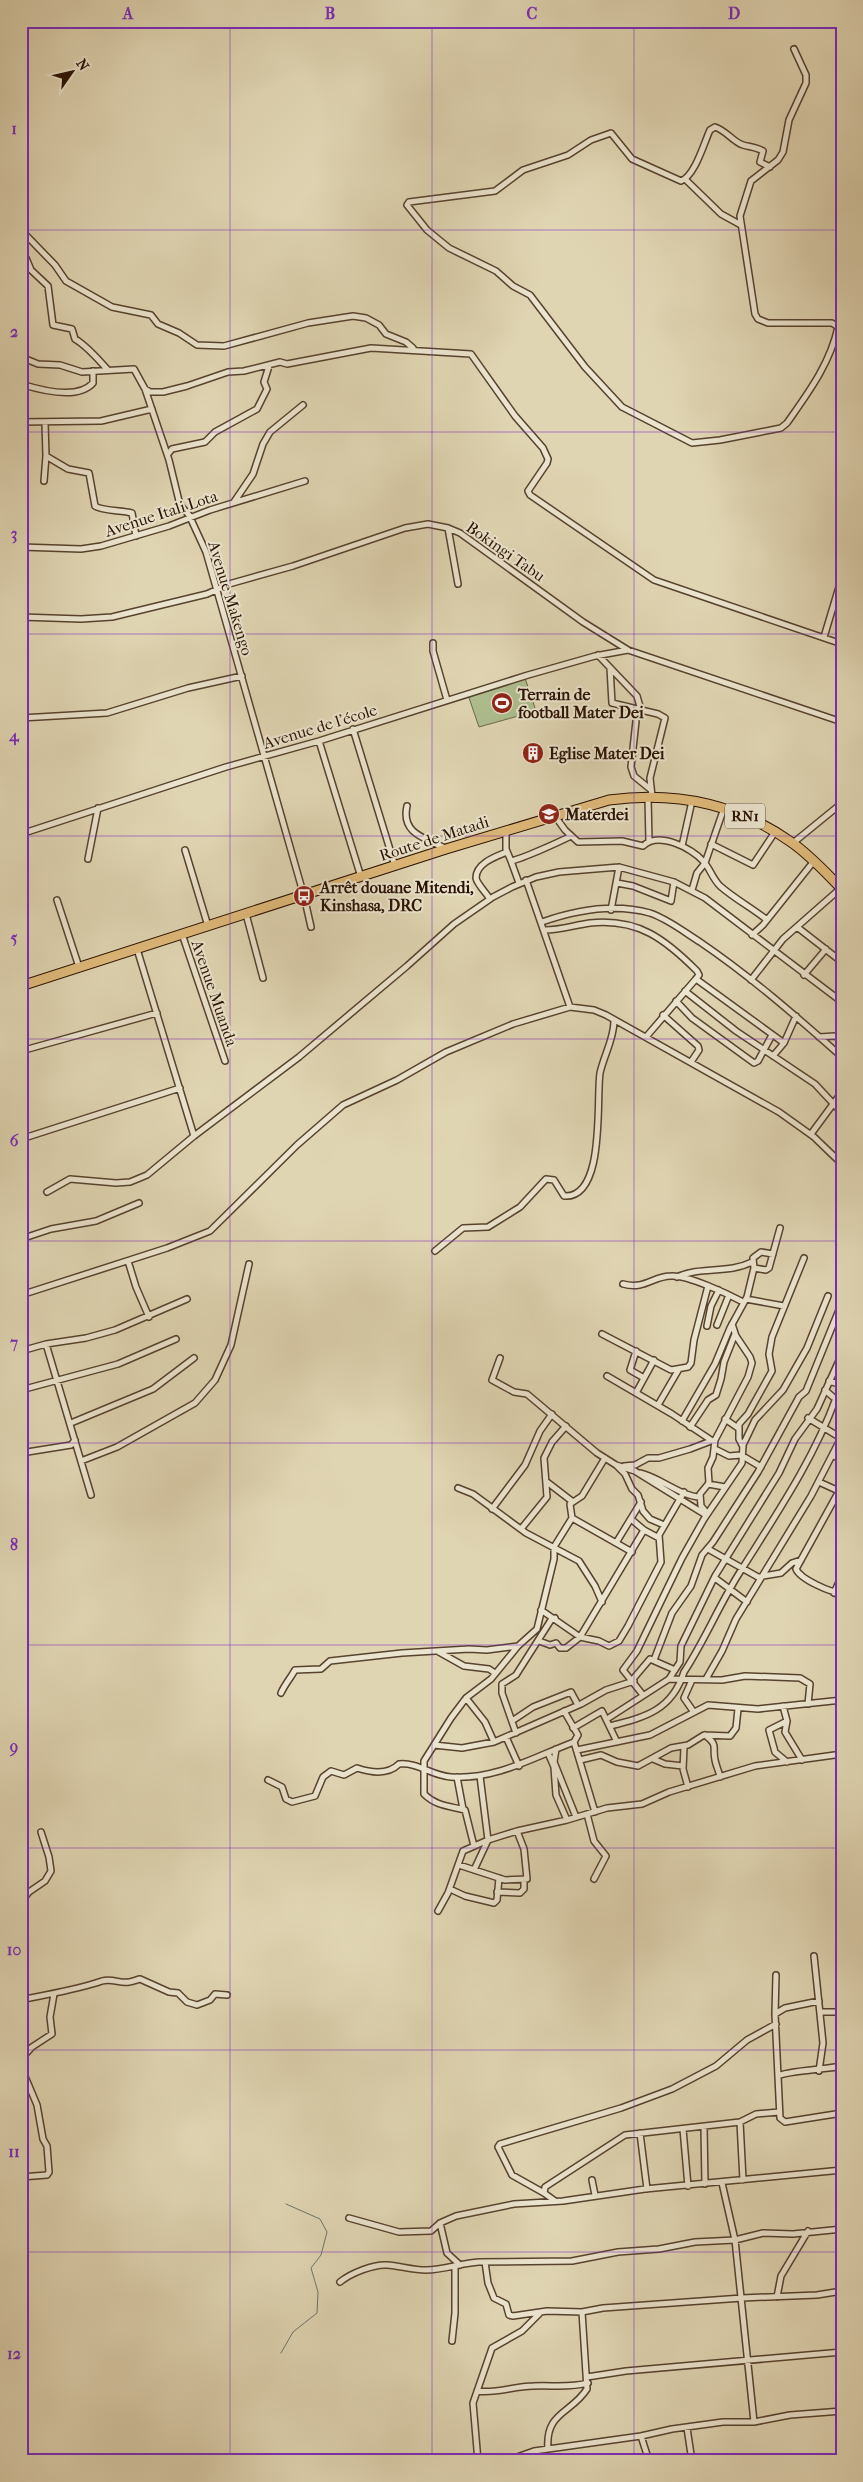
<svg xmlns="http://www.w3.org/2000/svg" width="863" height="2482" font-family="'IM FELL French Canon',serif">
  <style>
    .green { fill: #aebe8f; stroke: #6c6848 }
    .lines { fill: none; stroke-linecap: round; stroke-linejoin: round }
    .stream { stroke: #6a756d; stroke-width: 1 }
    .street-casing { stroke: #57422e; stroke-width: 8 }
    .highway-casing { stroke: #291102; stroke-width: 11 }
    .street { stroke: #ebe4ce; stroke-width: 5 }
    .highway { stroke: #e0ba7a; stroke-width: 9 }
    .grid { fill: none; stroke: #7b2cbf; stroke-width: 1; stroke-opacity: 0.55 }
    .labels { text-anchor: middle; stroke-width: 4; stroke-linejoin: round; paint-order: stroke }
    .shield { fill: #ebe4ce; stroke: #63503f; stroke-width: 1 }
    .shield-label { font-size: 15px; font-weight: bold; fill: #291102 }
    .street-label { font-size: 16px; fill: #291102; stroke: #ebe4ce }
    .poi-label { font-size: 16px; font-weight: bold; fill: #291102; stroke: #ebe4ce; text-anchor: start }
    .neatline { fill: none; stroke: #7b2cbf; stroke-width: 2 }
    .grid-label { font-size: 16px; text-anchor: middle; font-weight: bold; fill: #7b2cbf }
  </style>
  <rect width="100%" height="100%" fill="#e0d5b3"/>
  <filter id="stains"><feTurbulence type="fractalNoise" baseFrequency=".004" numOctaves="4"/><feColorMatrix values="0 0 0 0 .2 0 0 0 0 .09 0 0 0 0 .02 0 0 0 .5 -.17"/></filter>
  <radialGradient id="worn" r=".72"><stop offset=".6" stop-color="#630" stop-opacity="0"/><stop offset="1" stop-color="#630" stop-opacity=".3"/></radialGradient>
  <!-- green -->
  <path class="green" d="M525 678 536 711 479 727 468 695Z"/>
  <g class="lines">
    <!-- stream -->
    <path class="stream" d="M281 2353 293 2332 317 2313 318 2292 311 2268 321 2255 327 2232 320 2219 286 2204"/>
    <!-- street casing -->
    <g class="street-casing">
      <path id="street" d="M770 167 760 162 763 151C756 147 750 147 743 145 733 142 727 131 715 127L710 130C704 143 695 176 681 181L632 159 611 133 591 140 568 155 523 170 495 191 409 202 407 205 427 230 449 248 496 271 513 286 530 295 585 367 622 407 692 443 720 440 781 428 787 423C808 393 830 364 838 327L832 323H768L758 319 755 314 740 216 751 181 778 160 783 152 789 120 806 83V75L794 49
        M685 179 721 214 741 225
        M21 230 55 265 66 281 112 307 151 315 158 324 179 333 197 345 224 346 308 323 353 316 366 318 379 325 386 334 406 342 413 348
        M26 258 31 270 48 286 53 325 72 329 75 339C87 346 97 358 107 369
        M21 357 38 364 60 365 82 372 134 369 145 389 169 460 180 505 189 515 206 552 304 896 311 927
        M21 384C40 390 78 400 93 383V371
        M145 389 150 392H163L187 386 228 372 244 371 280 362 287 364 371 348 471 354 515 416 543 448 548 459 547 463 528 491 530 495 654 580 842 644
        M21 422 101 421 152 409
        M45 423 46 456 68 469 89 473 95 506C101 511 122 510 132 513L136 536
        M168 454 172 449 205 442 215 432 257 409 267 389 264 382 269 366
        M44 481 46 456
        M234 502 253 474 263 444 270 432 303 405
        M448 528 458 584
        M21 547 81 549 101 546 169 526 210 510 305 481
        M21 617 81 619 112 617 207 594 229 584 293 566 405 528 428 524 448 528 460 533 583 622 628 650 842 722
        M824 637 842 577
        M433 643V651L447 700
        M598 655 637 696 641 710
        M610 668 612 703 658 714 665 718 650 778 652 796
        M21 718 107 713 188 688 242 676
        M636 721 631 767 634 776 650 789
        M353 729 395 866
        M319 741 361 877
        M648 797 649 842
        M407 806C401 833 424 838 445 848
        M555 816 565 830 578 842 622 841 643 846C658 831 692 848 703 861 710 868 712 878 720 886 735 899 752 908 767 920
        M506 830V849L511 861C524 858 559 842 571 836
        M21 834 226 767 319 741 528 675 595 656 628 650
        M793 843 842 803
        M711 844 753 865 775 832
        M682 846 692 801
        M185 850 208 926
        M88 859 98 808
        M511 861 519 883
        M526 880 570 1007
        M617 883 633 886 671 901 674 882
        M692 890 697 873 705 863 724 808
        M490 899C487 894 477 884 476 878 476 863 497 856 507 852
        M57 900 79 967
        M611 910 619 867
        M246 914 263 978
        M542 922C576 910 614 903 650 913 668 919 684 932 700 942 750 976 796 1016 842 1057
        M797 927 842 962
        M545 930C560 930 575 925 590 923 638 918 665 939 697 971L699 975 695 980 646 1037
        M182 934 225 1061
        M752 935 763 925 814 861
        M137 949 194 1136
        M804 975 826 949
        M696 979 784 1043
        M751 980 783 939 841 888
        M685 991 736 1031 815 1084 842 1113
        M676 1001 692 1018 754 1063 758 1061 772 1035
        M663 1015 698 1046 699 1050 691 1062
        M819 1037 835 1036 842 1040
        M21 1051 157 1013
        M773 1056 784 1043 796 1016
        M811 1134 842 1092
        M21 1139 180 1088
        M47 1192 70 1179 116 1183 130 1182 147 1175 194 1136 299 1057 407 966 454 924 493 897 512 887 536 877 559 872 619 867 674 882 705 898 842 1002
        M21 1239 51 1229 96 1221 139 1203
        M435 1251 463 1228 488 1227 520 1207 546 1179 554 1180 564 1196C606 1199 596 1099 600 1073 604 1055 614 1039 614 1021
        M128 1261 136 1287 149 1317
        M754 1268 766 1270 769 1268 780 1228
        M677 1277C701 1266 728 1274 752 1262
        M623 1284C645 1290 653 1276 671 1276 688 1275 728 1294 743 1302
        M21 1295 167 1248 210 1231 297 1145 343 1105 397 1080 446 1052 513 1024 570 1007 594 1010 606 1015 779 1112 814 1137 842 1164
        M746 1299 784 1306
        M717 1325 729 1295
        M707 1326 711 1306 719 1290
        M21 1330 26 1350
        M602 1334 671 1370 688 1367 691 1363 694 1340 708 1286
        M46 1344 91 1495
        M21 1351 46 1344 86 1338 115 1330 187 1299
        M636 1351 630 1370 644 1378
        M500 1358 492 1380 514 1392 527 1394 597 1453 616 1465 635 1471 706 1515
        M607 1376 672 1414 714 1442
        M829 1381 842 1385
        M21 1390 118 1364 176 1339
        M825 1390 833 1397 842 1400
        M636 1393 654 1360
        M658 1405 679 1369
        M808 1418 841 1438
        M725 1419 738 1428
        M682 1421 715 1364 730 1328 747 1297 754 1268 753 1258 761 1252 773 1254
        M71 1423 153 1389 194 1358
        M690 1427 708 1400 716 1395 721 1379 724 1362 735 1334
        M743 1447 739 1439V1424L748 1414 772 1371 769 1354 772 1337 804 1258
        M715 1449 729 1456 741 1455 761 1467
        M21 1453 71 1445 75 1440
        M833 1456 842 1459
        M81 1461 117 1447 195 1403 215 1380 231 1345 249 1264
        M617 1466 625 1474 632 1489 638 1495 643 1511 650 1519 664 1525
        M624 1466 635 1465 648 1458H659L690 1449 711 1441
        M640 1473C659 1477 682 1497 700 1497
        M547 1482 573 1502
        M819 1482 841 1492
        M708 1484 725 1487
        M458 1488 473 1494 526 1533 579 1561 595 1586 602 1602
        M839 1491 796 1569C800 1579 831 1593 842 1593
        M492 1509 525 1465 540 1431 552 1414
        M707 1513 701 1506 700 1494 709 1483 708 1468 713 1457 715 1440 748 1377 752 1363 750 1357 736 1336 732 1324
        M572 1518 632 1552
        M631 1519 644 1530 659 1538
        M521 1529 547 1497 544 1458 552 1442 566 1426
        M616 1543 641 1502
        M708 1549 758 1577 781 1573 792 1563 801 1560
        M715 1578 747 1602
        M834 1593 842 1575
        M541 1610 580 1637 599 1641 609 1646 619 1641 628 1626 661 1562 659 1535 684 1492
        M539 1641 550 1645 556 1643 560 1648H566L580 1637 644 1530
        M439 1652 464 1666 489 1669 495 1673
        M654 1660 672 1613 691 1586 702 1555 713 1542 758 1472 799 1397 806 1391 841 1305
        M633 1679 650 1659 675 1670
        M669 1679 722 1680 745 1676 800 1678 810 1684 808 1704
        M706 1679 722 1651 736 1619 811 1496 842 1436
        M692 1680 684 1698 693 1711
        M281 1693C285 1684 290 1679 295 1670L321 1669 330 1661 402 1653 469 1649 487 1650 518 1646
        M643 1695 623 1670 637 1651 682 1558 704 1519 742 1463 743 1445 755 1420 783 1390 807 1348 828 1296
        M466 1698 485 1722 494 1742
        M783 1706 787 1721 785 1732 802 1760
        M564 1711 578 1735 574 1742 595 1812
        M607 1719 669 1679 680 1662 681 1646 715 1576 779 1473 795 1439 817 1409 842 1354
        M512 1721 533 1707 571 1692 578 1705
        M610 1726C646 1717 672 1710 684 1672 705 1640 719 1605 740 1572 775 1516 813 1461 836 1398
        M573 1728 602 1711 617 1742
        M516 1733 502 1693V1684L516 1675 551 1620 555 1618
        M705 1735C719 1746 712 1746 715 1760 716 1766 719 1771 720 1777
        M506 1737 519 1766
        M434 1745 462 1748 494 1742 581 1704 606 1690 634 1681
        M684 1747 683 1769 688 1787
        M556 1749 554 1762 576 1817
        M577 1750 650 1735 708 1705 758 1709 842 1700
        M548 1753 554 1767 556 1795 567 1820
        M653 1759 665 1764 683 1766
        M580 1760 601 1755 617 1762 638 1766 671 1748 688 1745 704 1735 730 1736 736 1728 738 1709
        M787 1762 775 1752 769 1730 787 1721
        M457 1777 463 1809
        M268 1780 282 1787 286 1799 292 1802 315 1796 323 1777 331 1771 344 1775 357 1768C372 1773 388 1775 399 1764 418 1762 432 1776 451 1777 496 1780 534 1757 574 1742
        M587 1814 594 1841 606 1856 594 1879
        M474 1846 465 1810C449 1806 436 1806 424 1794V1761L451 1718 466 1698 491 1679 518 1646 537 1629 554 1559V1547L572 1518 570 1504 582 1496 605 1458
        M459 1865 505 1880 527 1879 524 1849 517 1831
        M474 1870 488 1840 480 1776
        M450 1889 465 1896 494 1903 497 1900 499 1878
        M497 1892 520 1893 524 1889V1879
        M21 1902 29 1892 45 1881 51 1871 49 1857 41 1832
        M438 1911 448 1893 463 1851 488 1840 517 1831 567 1820 607 1808 642 1804 669 1792 755 1766 842 1754
        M814 1956 823 2043 819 2071
        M776 1975 775 2014 780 2118 785 2122 842 2113
        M21 2000C48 1994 76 1990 102 1981 112 1978 121 1984 129 1982 132 1982 136 1980 140 1979L169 1992 178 1993 187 2002 197 2005 210 2000 215 1994 227 1995
        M820 2012H842
        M775 2014 785 2008 819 2001
        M21 2059 32 2047 52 2034 50 2017 54 1994
        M21 2067 37 2105 43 2139 47 2146 49 2172 47 2175 21 2177
        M778 2076C785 2071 829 2069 842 2066
        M740 2122 743 2180
        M704 2127 705 2184
        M683 2129 688 2186
        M640 2133 647 2189
        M21 2166 23 2177
        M592 2180 595 2195
        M722 2183 735 2240 754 2422
        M544 2193 545 2187 625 2135 740 2122 756 2114 779 2112
        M555 2201 544 2193 512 2175 498 2147 500 2144 621 2108 672 2089 716 2066 747 2040 776 2024
        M349 2218 399 2232 431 2231 440 2223 456 2216 514 2204 563 2201 645 2189 842 2170
        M440 2223 447 2253 460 2265
        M485 2262 488 2283 494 2298 506 2304 509 2315 513 2316 547 2311 582 2312 603 2308 742 2298 817 2295 842 2291
        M340 2282C351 2273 374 2264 387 2265 400 2266 413 2270 426 2270 444 2270 461 2263 479 2262L572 2261 618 2252 659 2249 695 2242 735 2240 763 2233 793 2234 842 2229
        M777 2297 781 2276 808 2231
        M452 2341 455 2313V2267
        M587 2377 626 2371 842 2352
        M477 2391C496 2394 514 2386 533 2386 552 2385 570 2388 588 2383
        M687 2428 692 2461
        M641 2436 649 2461
        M548 2449C545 2412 571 2414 587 2389L582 2312
        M478 2461 473 2403 492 2348 522 2331 539 2314
        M506 2461 534 2451 641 2436 672 2429 723 2422H754L790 2415 842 2411"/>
    </g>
    <!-- highway casing -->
    <g class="highway-casing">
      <path id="highway" d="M21 986 446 849 609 800C675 791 737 804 791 842 810 855 826 873 842 889"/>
    </g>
    <!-- street -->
    <use href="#street" class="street"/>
    <!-- highway -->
    <use href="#highway" class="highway"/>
  </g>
  <!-- grid -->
  <path class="grid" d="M230 21V2461M432 21V2461M634 21V2461M21 230H842M21 432H842M21 634H842M21 836H842M21 1039H842M21 1241H842M21 1443H842M21 1645H842M21 1848H842M21 2050H842M21 2252H842"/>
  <!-- icons -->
  <defs>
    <g id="stadium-disc" transform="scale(1.125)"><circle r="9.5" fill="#8f2418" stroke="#ebe4ce"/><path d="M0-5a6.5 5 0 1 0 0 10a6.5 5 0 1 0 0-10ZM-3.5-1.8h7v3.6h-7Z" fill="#fff"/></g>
    <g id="building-disc" transform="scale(1.125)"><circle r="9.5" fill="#8f2418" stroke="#ebe4ce"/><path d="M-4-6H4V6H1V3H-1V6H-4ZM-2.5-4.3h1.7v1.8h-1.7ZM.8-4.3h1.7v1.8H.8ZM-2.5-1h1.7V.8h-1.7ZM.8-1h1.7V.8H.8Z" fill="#fff"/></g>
    <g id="school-disc" transform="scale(1.125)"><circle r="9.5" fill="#8f2418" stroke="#ebe4ce"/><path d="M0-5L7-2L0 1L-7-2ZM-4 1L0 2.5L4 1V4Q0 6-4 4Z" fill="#fff"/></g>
    <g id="bus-disc" transform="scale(1.125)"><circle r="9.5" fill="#8f2418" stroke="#ebe4ce"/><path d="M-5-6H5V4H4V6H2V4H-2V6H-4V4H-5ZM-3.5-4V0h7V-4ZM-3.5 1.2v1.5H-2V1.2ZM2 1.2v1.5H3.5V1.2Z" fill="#fff"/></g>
  </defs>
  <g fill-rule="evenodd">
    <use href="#stadium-disc" x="502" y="703"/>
    <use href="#building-disc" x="533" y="753"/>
    <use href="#school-disc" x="549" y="814"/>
    <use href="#bus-disc" x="304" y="896"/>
  </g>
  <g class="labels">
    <!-- shield labels -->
    <rect class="shield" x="725" y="803.5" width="40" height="25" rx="4"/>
    <g class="shield-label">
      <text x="745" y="821">RN1</text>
    </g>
    <!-- street labels -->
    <g class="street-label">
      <text transform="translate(161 513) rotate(-18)" y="6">Avenue Itali Lota</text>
      <text transform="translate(506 551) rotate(35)" y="6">Bokingi Tabu</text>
      <text transform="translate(231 598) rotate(73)" y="6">Avenue Makengo</text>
      <text transform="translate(320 726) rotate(-17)" y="6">Avenue de l'école</text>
      <text transform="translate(434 838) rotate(-18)" y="6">Route de Matadi</text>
      <text transform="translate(215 993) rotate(71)" y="6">Avenue Muanda</text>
    </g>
    <!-- poi labels -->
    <g class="poi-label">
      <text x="518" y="700">Terrain de<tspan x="518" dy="18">football Mater Dei</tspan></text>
      <text x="549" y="759">Eglise Mater Dei</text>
      <text x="565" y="820">Materdei</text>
      <text x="320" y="893">Arrêt douane Mitendi,<tspan x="320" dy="18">Kinshasa, DRC</tspan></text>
    </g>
  </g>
  <!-- margin -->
  <rect width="863" height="2482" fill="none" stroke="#e0d5b3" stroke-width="55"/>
  <!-- north arrow -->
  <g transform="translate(72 72) rotate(56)" stroke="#ebe4ce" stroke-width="4" paint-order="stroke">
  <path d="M0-4L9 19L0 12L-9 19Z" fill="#291102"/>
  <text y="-8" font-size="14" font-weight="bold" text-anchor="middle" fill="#291102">N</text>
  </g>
  <rect x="28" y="28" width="808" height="2426" class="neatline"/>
  <g class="grid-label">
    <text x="128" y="19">A</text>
    <text x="330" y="19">B</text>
    <text x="532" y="19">C</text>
    <text x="734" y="19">D</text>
    <text x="14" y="134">1</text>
    <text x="14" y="337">2</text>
    <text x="14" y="539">3</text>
    <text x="14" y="741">4</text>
    <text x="14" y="943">5</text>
    <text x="14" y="1146">6</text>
    <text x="14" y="1348">7</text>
    <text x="14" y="1550">8</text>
    <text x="14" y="1752">9</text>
    <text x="14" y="1955">10</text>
    <text x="14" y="2157">11</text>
    <text x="14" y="2359">12</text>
  </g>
  <rect width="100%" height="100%" filter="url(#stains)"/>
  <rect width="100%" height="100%" fill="url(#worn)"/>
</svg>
